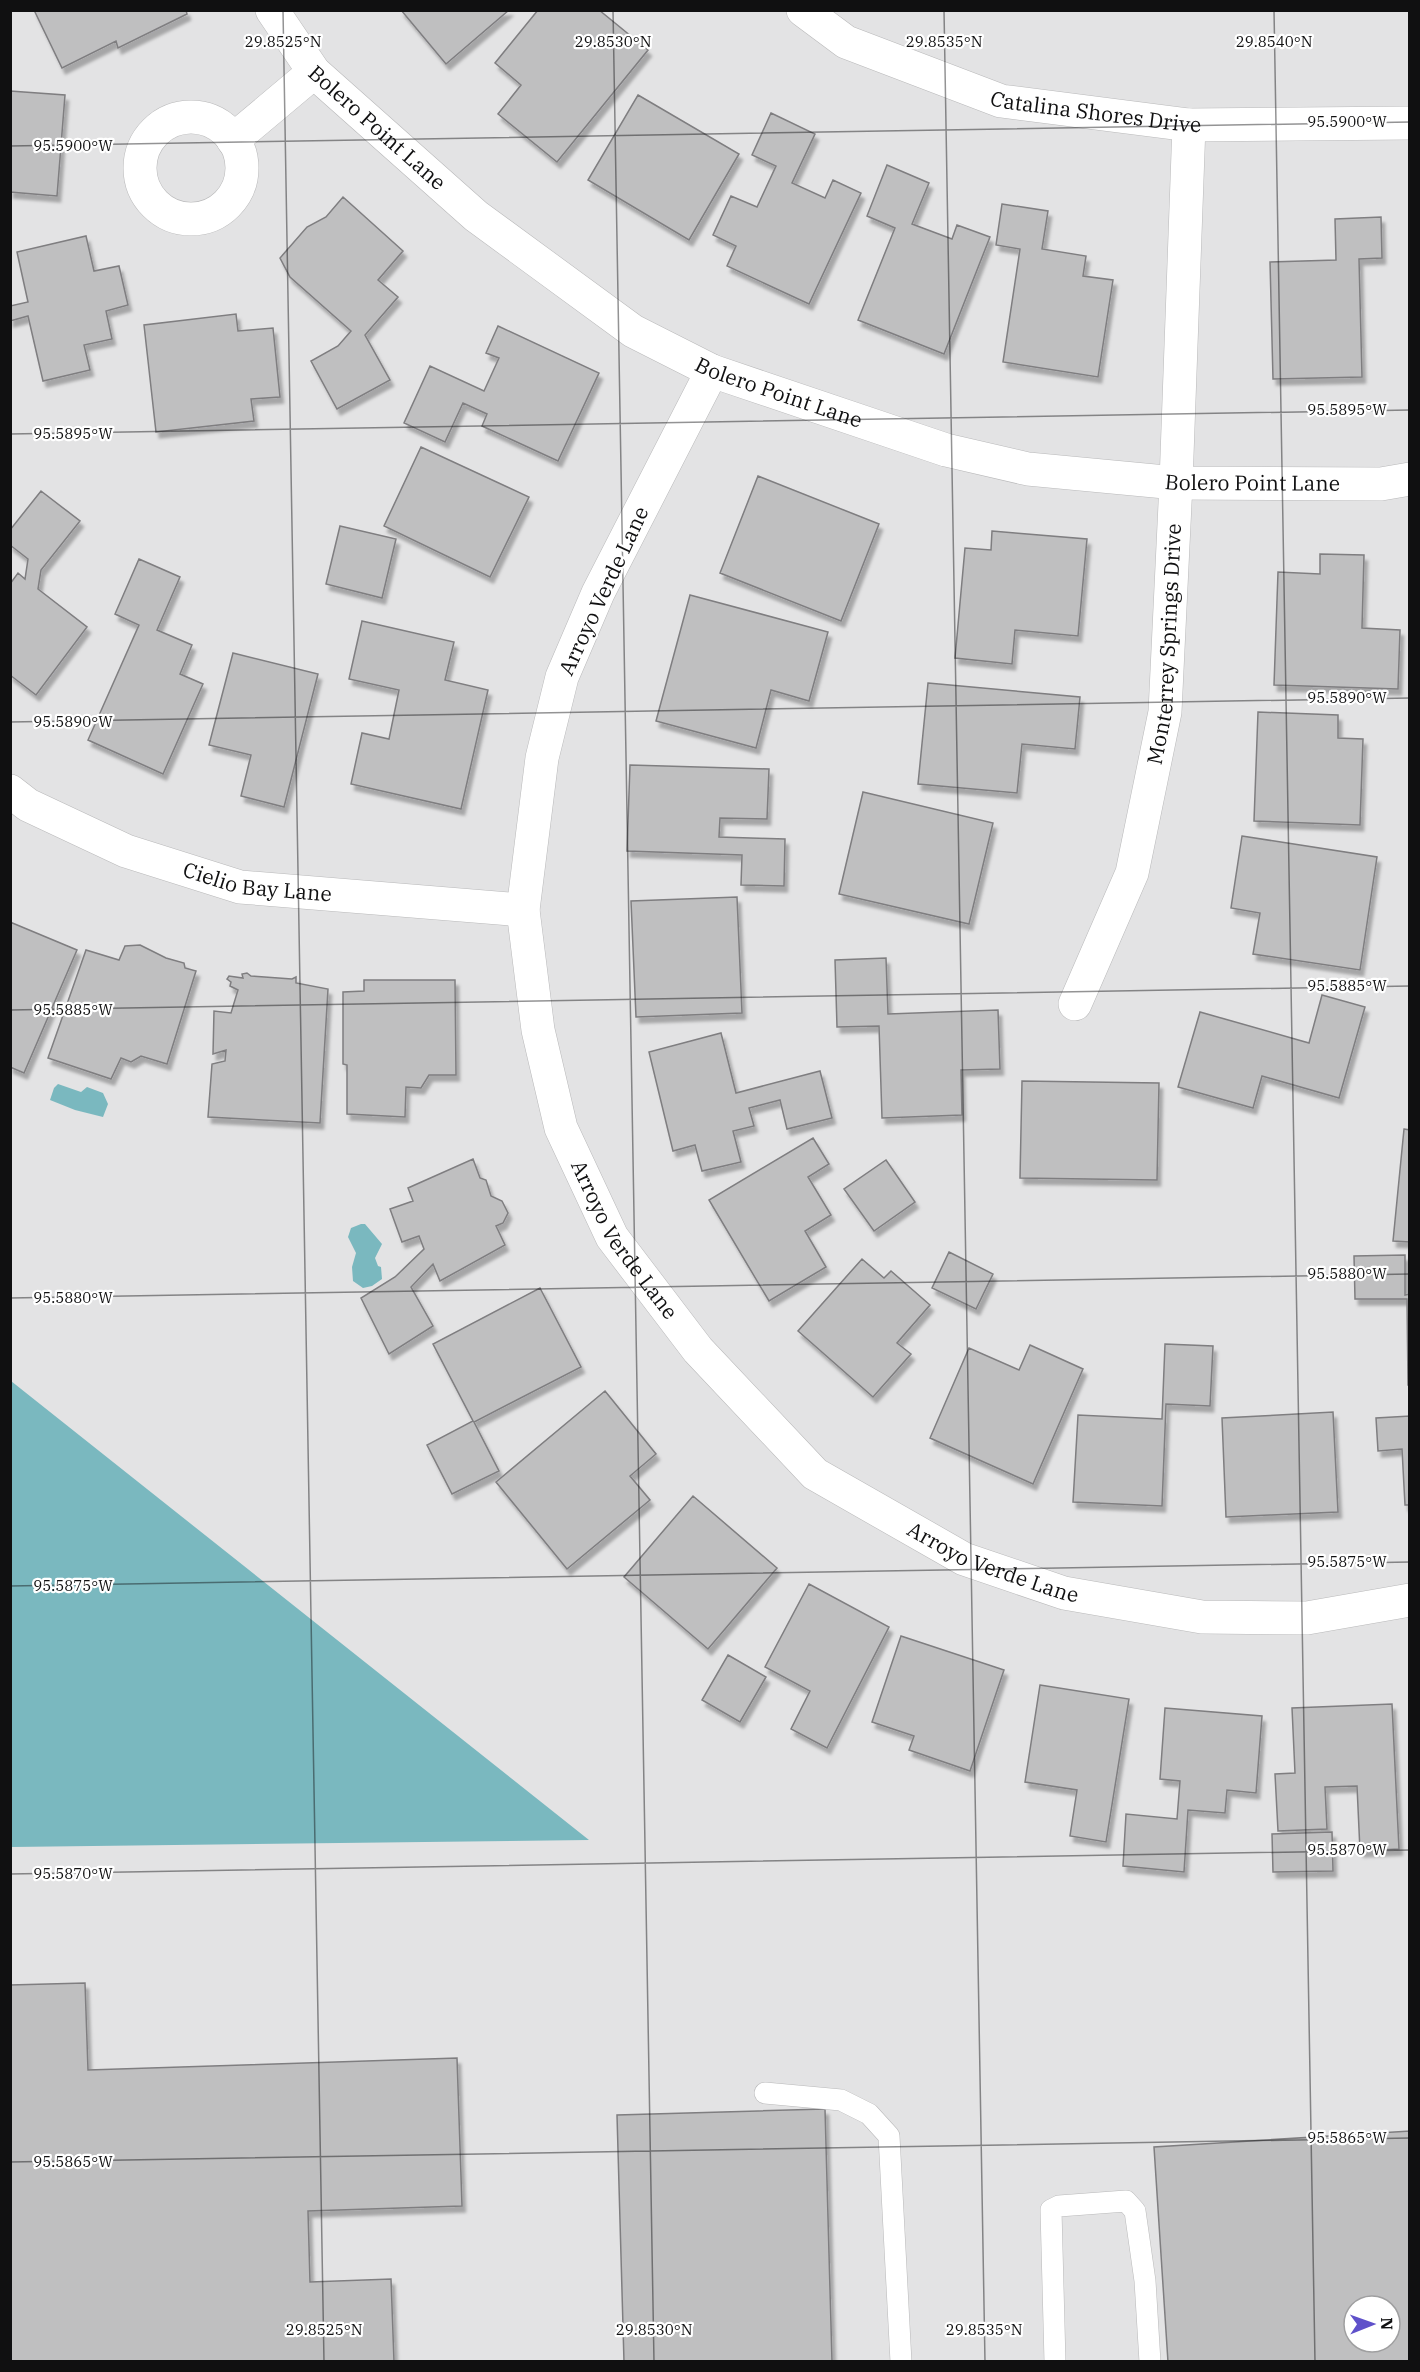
<svg xmlns="http://www.w3.org/2000/svg" width="1420" height="2372" font-family="'IBM Plex Serif',serif">
  <style>
    .water { fill: #7ab8bf }
    .building { fill: #bfbfc0; stroke: #7f7e80; stroke-width: 1.5; fill-rule: evenodd; filter: url(#shadow) }
    .lines { fill: none; stroke-linecap: round; stroke-linejoin: round }
    .service-casing { stroke: #b9b9ba; stroke-width: 22 }
    .minor-casing { stroke: #b9b9ba; stroke-width: 34 }
    .service { stroke: #fff; stroke-width: 21 }
    .minor { stroke: #fff; stroke-width: 33 }
    .ticks { fill: none; stroke: #101011; stroke-width: 1.5; stroke-opacity: 0.45 }
    .labels { text-anchor: middle; stroke-width: 4.5; stroke-linejoin: round; paint-order: stroke }
    .street-label { font-size: 21px; fill: #101011; stroke: #fff }
    .ticks-label { font-size: 15px; text-anchor: middle; fill: #101011; stroke: #fff; stroke-width: 4.5; stroke-linejoin: round; paint-order: stroke }
  </style>
  <defs>
    <filter id="shadow"><feDropShadow dx="3.5" dy="6" stdDeviation="1.5" flood-color="#0004"/></filter>
  </defs>
  <rect width="100%" height="100%" fill="#e3e3e4"/>
  <!-- water -->
  <path class="water" d="M58 1084 81 1092 87 1087 103 1093 108 1104 103 1117 75 1110 50 1100 54 1088Z
    M361 1224H365L382 1244 375 1258 378 1266 381 1267 382 1279 372 1286 363 1288 353 1281 352 1267 356 1253 348 1237 351 1228Z
    M11 1381 589 1840 11 1847Z"/>
  <!-- building -->
  <path class="building" d="M34 10H186L187 14 118 48 116 41 62 68Z
    M401 10H509L446 64Z
    M538 10H599L648 50 557 162 498 114 521 85 495 63Z
    M10 91 65 95 57 196 10 192Z
    M638 95 739 154 689 240 588 180Z
    M771 113 815 134 792 183 825 198 833 180 861 193 809 304 727 266 736 246 713 235 731 196 757 207 776 166 752 155Z
    M887 165 929 183 912 224 952 239 957 225 990 237 944 354 858 320 895 228 867 216Z
    M343 197 403 251 378 280 398 297 365 335 390 380 337 409 311 361 338 346 351 331 290 277 280 258 307 227 326 217Z
    M1002 204 1048 211 1042 249 1086 256 1083 276 1113 280 1098 377 1003 362 1020 249 996 245Z
    M1381 217 1382 258 1359 259 1362 377 1273 379 1270 262 1336 260 1335 219Z
    M86 236 94 271 119 266 128 305 106 311 112 339 84 345 90 370 43 381 28 316 10 321V306L28 302 17 252Z
    M236 314 238 331 273 328 280 397 251 399 254 421 156 432 144 325Z
    M498 326 599 373 558 461 482 426 487 414 463 403 445 442 404 423 430 366 484 391 499 358 486 353Z
    M421 447 529 497 490 577 384 526Z
    M758 476 879 524 841 621 720 573Z
    M41 491 80 521 41 570 38 589 87 627 36 695 10 675V584L18 573 25 579 28 559 10 545V530Z
    M340 526 396 539 382 598 326 584Z
    M992 531 1087 539 1078 636 1015 630 1012 664 955 658 965 548 991 550Z
    M1320 554 1364 555 1362 628 1400 630 1398 689 1274 685 1278 572 1320 574Z
    M139 559 180 577 157 630 192 645 180 674 203 684 163 774 88 740 139 625 115 614Z
    M690 595 828 632 809 701 771 690 756 748 656 721Z
    M362 621 454 642 445 680 488 690 461 809 351 784 362 733 389 739 399 690 349 679Z
    M233 653 318 674 284 807 241 796 251 755 209 745Z
    M928 683 1080 697 1075 749 1022 744 1017 793 918 784Z
    M1258 712 1338 715V738L1363 739 1360 825 1254 821Z
    M630 765 769 769 767 819 720 818 719 837 785 839 784 886 741 885 742 855 627 851Z
    M863 792 993 823 969 924 839 894Z
    M1242 836 1377 857 1360 970 1253 954 1260 913 1231 908Z
    M737 897 742 1013 636 1017 631 901Z
    M10 922 77 950 24 1073 10 1067Z
    M140 945 166 958 184 963 185 968 196 971 167 1064 141 1056 131 1062 121 1058 111 1079 48 1058 86 950 119 960 125 946Z
    M886 958 888 1014 998 1010 1000 1069 961 1070 962 1115 882 1118 879 1026 837 1027 835 960Z
    M247 973 251 976 292 979 296 977V983L328 989 320 1123 208 1117 212 1064 225 1061 226 1050 213 1054 214 1011 231 1013 238 990 230 986 231 982 227 979 229 976 243 978 242 974Z
    M364 980H455L456 1075H429L421 1088 406 1087 405 1117 347 1114V1065L343 1064V992L364 991Z
    M1322 995 1365 1007 1339 1098 1262 1076 1253 1108 1178 1087 1200 1012 1309 1043Z
    M721 1033 736 1093 820 1071 832 1118 787 1129 780 1100 749 1108 754 1126 733 1131 741 1162 702 1171 695 1145 673 1151 649 1052Z
    M1022 1081 1159 1083 1157 1180 1020 1178Z
    M1404 1129 1410 1130V1242L1393 1241Z
    M813 1138 829 1164 808 1177 831 1215 805 1231 826 1267 769 1301 709 1200Z
    M473 1159 480 1178 486 1180 491 1196 502 1201 508 1213 503 1223 496 1226 505 1245 440 1281 433 1264 411 1287 433 1326 389 1354 361 1298 395 1277 424 1249 419 1236 402 1242 390 1209 413 1201 408 1188Z
    M886 1160 915 1202 874 1231 844 1189Z
    M949 1252 993 1274 976 1309 932 1288Z
    M1405 1255V1295L1410 1294V1385H1408L1407 1299H1355L1354 1256Z
    M862 1259 884 1278 891 1271 930 1305 897 1343 911 1354 873 1397 798 1331Z
    M540 1288 581 1367 474 1422 499 1471 452 1494 427 1445 473 1421 433 1344Z
    M1165 1344 1213 1346 1210 1406 1166 1404 1162 1506 1073 1502 1078 1415 1162 1419Z
    M1030 1345 1083 1369 1033 1484 930 1438 969 1348 1019 1370Z
    M605 1391 656 1454 630 1476 650 1500 567 1569 496 1482Z
    M1333 1412 1338 1512 1226 1517 1222 1418Z
    M1410 1416V1505H1405L1402 1449 1378 1451 1376 1418Z
    M693 1496 777 1568 708 1649 624 1577Z
    M809 1584 889 1627 827 1748 791 1729 810 1691 765 1667Z
    M901 1636 1004 1670 970 1771 909 1750 914 1736 872 1722Z
    M728 1655 766 1677 740 1722 702 1700Z
    M1040 1685 1129 1699 1106 1842 1070 1836 1077 1790 1025 1782Z
    M1392 1704 1399 1849 1360 1851 1357 1786 1325 1787 1327 1829 1278 1831 1275 1774 1295 1773 1292 1708Z
    M1165 1708 1262 1716 1256 1793 1227 1790 1225 1813 1188 1810 1184 1872 1123 1866 1126 1814 1177 1819 1180 1781 1160 1779Z
    M1332 1832 1333 1871 1273 1872 1272 1834Z
    M85 1983 88 2070 457 2058 462 2206 308 2211 310 2282 391 2279 394 2362H10V1985Z
    M825 2109 832 2362H624L617 2115Z
    M1410 2131V2362H1168L1154 2147ZM1354 2306H1390V2342H1354Z"/>
  <g class="lines">
    <!-- service casing -->
    <g class="service-casing">
      <path id="service" d="M765 2093 841 2100 869 2114 889 2136 901 2362
        M1055 2362 1051 2210 1059 2206 1126 2201 1135 2211 1145 2281 1150 2362"/>
    </g>
    <!-- minor casing -->
    <g class="minor-casing">
      <g id="minor">
        <path id="s1" d="M272 10 314 72 476 216 633 331 712 371 946 450 1028 469 1176 483 1381 484 1410 479"/>
        <path id="s2" d="M803 10 846 42 1001 101 1189 125 1410 123"/>
        <circle cx="191" cy="168" r="51"/>
        <path d="M233 140 314 72"/>
        <path id="s3" d="M712 371 598 593 562 677 542 758 523 910 538 1030 561 1128 612 1237 698 1350 815 1474 964 1559 1064 1593 1202 1617 1307 1618 1410 1600"/>
        <path id="s4" d="M10 791 28 805 126 851 240 887 523 910"/>
        <path id="s5" d="M1075 1004 1132 873 1165 712 1176 483 1189 125"/>
      </g>
    </g>
    <!-- service -->
    <use href="#service" class="service"/>
    <!-- minor -->
    <use href="#minor" class="minor"/>
  </g>
  <!-- ticks -->
  <path class="ticks" d="M283 10 324 2362M613 10 654 2362M944 10 985 2362M1274 10 1315 2362M10 146 1410 122M10 434 1410 410M10 722 1410 698M10 1010 1410 986M10 1298 1410 1274M10 1586 1410 1562M10 1874 1410 1850M10 2162 1410 2138"/>
  <g class="labels">
    <!-- street labels -->
    <g class="street-label">
      <text dy="7" stroke="none"><textPath href="#s2" startOffset="315">Catalina Shores Drive</textPath></text>
      <text dy="7" stroke="none"><textPath href="#s1" startOffset="159">Bolero Point Lane</textPath></text>
      <text dy="7" stroke="none"><textPath href="#s1" startOffset="645">Bolero Point Lane</textPath></text>
      <text dy="7" stroke="none"><textPath href="#s1" startOffset="1131">Bolero Point Lane</textPath></text>
      <text transform="translate(604 591) rotate(-65)" y="7">Arroyo Verde Lane</text>
      <text dy="7" stroke="none"><textPath href="#s5" startOffset="375">Monterrey Springs Drive</textPath></text>
      <text dy="7" stroke="none"><textPath href="#s4" startOffset="267">Cielio Bay Lane</textPath></text>
      <text dy="7" stroke="none"><textPath href="#s3" startOffset="928">Arroyo Verde Lane</textPath></text>
      <text dy="7" stroke="none"><textPath href="#s3" startOffset="1432">Arroyo Verde Lane</textPath></text>
    </g>
  </g>
  <g class="ticks-label">
    <text x="283" y="47">29.8525°N</text>
    <text x="613" y="47">29.8530°N</text>
    <text x="944" y="47">29.8535°N</text>
    <text x="1274" y="47">29.8540°N</text>
    <text x="1347" y="127">95.5900°W</text>
    <text x="73" y="151">95.5900°W</text>
    <text x="1347" y="415">95.5895°W</text>
    <text x="73" y="439">95.5895°W</text>
    <text x="1347" y="703">95.5890°W</text>
    <text x="73" y="727">95.5890°W</text>
    <text x="1347" y="991">95.5885°W</text>
    <text x="73" y="1015">95.5885°W</text>
    <text x="1347" y="1279">95.5880°W</text>
    <text x="73" y="1303">95.5880°W</text>
    <text x="1347" y="1567">95.5875°W</text>
    <text x="73" y="1591">95.5875°W</text>
    <text x="1347" y="1855">95.5870°W</text>
    <text x="73" y="1879">95.5870°W</text>
    <text x="1347" y="2143">95.5865°W</text>
    <text x="73" y="2167">95.5865°W</text>
    <text x="324" y="2335">29.8525°N</text>
    <text x="654" y="2335">29.8530°N</text>
    <text x="984" y="2335">29.8535°N</text>
  </g>
  <!-- border -->
  <rect width="1420" height="2372" fill="none" stroke="#101011" stroke-width="24"/>
  <!-- north arrow -->
  <g transform="translate(1372 2324) rotate(89)"><circle r="28" fill="#ffffff" stroke="#9f9fa0" stroke-width="1.5"/>
  <path d="M0-4.5L10 22L0 15L-10 22Z" fill="#5f51ca"/>
  <text y="-9" font-size="16" font-weight="bold" text-anchor="middle" fill="#101011">N</text>
  </g>
</svg>
